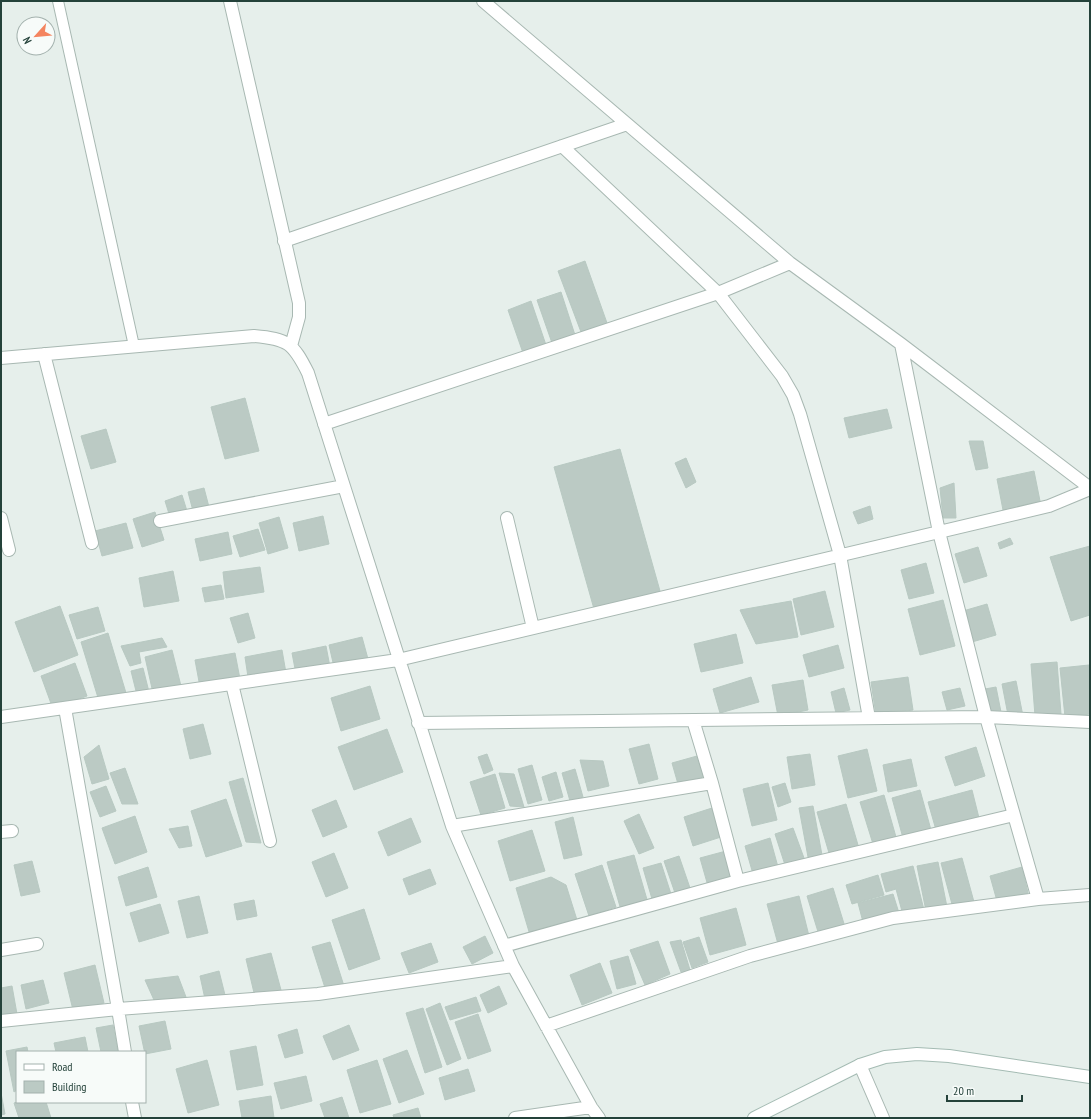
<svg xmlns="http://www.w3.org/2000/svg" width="1091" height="1119" font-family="'PT Sans Narrow',sans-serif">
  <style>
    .building { fill: #bbcac4; stroke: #b8c9c2 }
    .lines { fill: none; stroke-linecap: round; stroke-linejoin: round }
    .lane-casing { stroke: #a8b8b2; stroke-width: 12 }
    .street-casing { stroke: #a8b8b2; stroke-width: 14 }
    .secondary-casing { stroke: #a4bbb3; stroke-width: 14 }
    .lane { stroke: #fff; stroke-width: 10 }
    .street { stroke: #fff; stroke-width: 12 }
    .secondary { stroke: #fff; stroke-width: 12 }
  </style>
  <rect width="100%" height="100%" fill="#e6efeb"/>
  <!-- building -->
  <path class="building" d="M585 261 607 323 581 332 558 271Z
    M561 292 575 335 552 343 537 300Z
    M531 301 546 345 523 353 508 310Z
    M245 398 259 451 225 459 211 407Z
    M887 409 892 428 849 438 844 418Z
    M106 429 116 462 91 469 81 436Z
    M969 441H983L988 468 976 470Z
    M620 449 660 591 594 609 554 467Z
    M686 458 696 482 686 488 675 463Z
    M1034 471 1040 501 1003 510 997 479Z
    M954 483 956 518H943L940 488Z
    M204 488 209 507 193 511 188 492Z
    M182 495 187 511 170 517 165 501Z
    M870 506 873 519 858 524 853 512Z
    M155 512 164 540 142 547 133 519Z
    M323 516 329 544 299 551 293 523Z
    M279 517 288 548 268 554 259 523Z
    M126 523 133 548 102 556 95 531Z
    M258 529 265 550 240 557 233 536Z
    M228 532 232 554 200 561 195 539Z
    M1010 538 1013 544 1000 549 998 543Z
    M1090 546V615L1071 621 1050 557Z
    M978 547 987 576 964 583 955 554Z
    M926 563 934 593 909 599 901 570Z
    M260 567 264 592 226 598 223 572Z
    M173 571 179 601 144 607 139 578Z
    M221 585 224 599 205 602 202 588Z
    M825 591 834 627 801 635 793 599Z
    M943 600 955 646 920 655 908 609Z
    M791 601 798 637 756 644 740 610Z
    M987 604 996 635 972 642 963 611Z
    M60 606 78 655 34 672 15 622Z
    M98 607 105 631 77 639 69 615Z
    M248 613 255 638 238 643 230 618Z
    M108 633 126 693 99 701 81 642Z
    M736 634 743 663 701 672 694 644Z
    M362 637 368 659 334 667 329 645Z
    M162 638 167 647 139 652 141 663 130 666 121 646Z
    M838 645 844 668 809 677 803 655Z
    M326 646 330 667 296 674 292 653Z
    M172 650 181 686 153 693 145 657Z
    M282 650 286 673 248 677 245 657Z
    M235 653 240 679 200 687 195 660Z
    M1057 662 1061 714 1035 716 1031 664Z
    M75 663 87 696 53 709 41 676Z
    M1089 665 1090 714 1065 717 1060 668Z
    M143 668 149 692 137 695 131 671Z
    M751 677 759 702 720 713 713 689Z
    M908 677 913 710 876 715 871 682Z
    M803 680 808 710 778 716 772 685Z
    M1016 681 1023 716 1008 715 1002 684Z
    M370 686 380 719 341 731 331 698Z
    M996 687 1001 712 991 715 985 689Z
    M844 688 850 710 836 713 831 692Z
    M960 688 965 706 947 710 942 692Z
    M203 724 211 754 190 759 183 729Z
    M387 729 403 772 354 790 338 747Z
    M649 744 658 779 639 784 629 749Z
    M99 745 109 779 92 784 84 757Z
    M976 747 985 776 955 786 945 757Z
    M867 749 877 791 848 798 838 756Z
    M487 754 493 770 484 774 478 757Z
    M810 754 815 785 792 789 787 757Z
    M697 756 703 777 678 784 672 763Z
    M911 759 917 786 888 792 883 765Z
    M580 760 603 761 609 786 588 791Z
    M532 765 542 800 528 804 518 769Z
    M125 768 138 804H122L110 773Z
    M575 769 583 797 570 801 562 773Z
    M556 772 563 797 549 801 542 777Z
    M499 773 514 774 524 807 510 806Z
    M495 774 505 808 481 815 470 782Z
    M243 778 261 843 246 842 229 782Z
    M768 783 777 820 752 826 743 789Z
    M785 783 791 802 778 807 772 787Z
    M106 786 116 811 100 817 90 792Z
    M920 790 931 830 903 838 892 798Z
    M972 790 979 818 936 830 928 802Z
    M884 795 896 837 873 844 860 802Z
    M226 799 242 846 206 857 191 811Z
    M336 800 347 827 323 837 312 810Z
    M846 804 858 845 829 853 817 812Z
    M813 806 822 855 808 857 799 808Z
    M712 808 721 837 693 846 684 817Z
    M639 814 654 848 639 854 624 821Z
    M135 816 147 852 115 864 102 828Z
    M573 817 582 855 564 859 555 822Z
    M411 818 421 842 388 856 378 832Z
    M188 826 192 846 179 848 169 829Z
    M793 828 804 858 785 865 775 834Z
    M532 830 545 871 510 881 498 841Z
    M770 838 778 867 753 874 745 846Z
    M726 851 733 879 708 886 700 858Z
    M334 853 348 888 326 897 312 862Z
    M634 855 648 903 621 910 607 862Z
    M679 856 690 888 675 893 664 861Z
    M962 858 974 902 953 908 941 863Z
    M32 861 40 892 21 896 14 865Z
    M938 862 947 907 926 911 917 866Z
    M661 863 671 894 652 899 643 868Z
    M602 865 616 907 589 916 575 874Z
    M913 866 924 910 903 915 896 889 886 892 881 874Z
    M148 867 157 897 126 906 118 877Z
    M1022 867 1028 893 997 901 990 876Z
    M430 869 436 884 409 895 403 879Z
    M878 875 884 895 852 904 846 885Z
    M551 877 566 885 577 920 530 935 516 888Z
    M833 888 845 927 819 935 807 896Z
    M893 894 899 913 863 922 858 903Z
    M199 896 208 933 187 938 178 901Z
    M799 896 809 936 778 944 767 904Z
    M254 900 257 916 237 920 234 904Z
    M160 904 169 933 139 942 130 913Z
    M736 908 746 945 710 955 700 918Z
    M364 909 380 959 349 970 332 920Z
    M485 936 493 953 472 964 463 947Z
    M699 937 708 962 692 968 683 942Z
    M681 940 690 970 681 972 670 942Z
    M658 941 670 974 645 985 630 950Z
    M330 942 344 986 326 991 312 947Z
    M431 943 438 962 409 973 401 953Z
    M271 953 281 990 255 997 246 959Z
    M628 956 636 984 617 989 610 961Z
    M600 963 612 993 582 1005 570 975Z
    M95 965 104 1003 73 1010 64 973Z
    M219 971 225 995 205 999 200 976Z
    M178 976 186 997 154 1000 145 980Z
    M43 980 49 1003 26 1009 21 985Z
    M12 986 17 1014 1 1016V988Z
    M499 986 507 1004 488 1013 480 995Z
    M476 997 481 1011 450 1020 445 1007Z
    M440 1003 461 1059 447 1065 426 1009Z
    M423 1008 442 1067 425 1073 406 1013Z
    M478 1014 491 1051 468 1059 455 1022Z
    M165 1021 171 1049 145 1054 139 1026Z
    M113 1025 118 1052H101L96 1028Z
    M349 1025 359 1050 333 1060 323 1036Z
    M297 1029 303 1053 285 1058 278 1035Z
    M85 1037 88 1052H56L54 1043Z
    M256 1046 263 1085 237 1090 230 1051Z
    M27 1047 28 1052H17V1090L14 1092 6 1051Z
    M407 1050 424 1094 399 1103 383 1059Z
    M207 1060 219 1105 188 1113 176 1069Z
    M377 1060 391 1104 360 1113 347 1070Z
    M468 1069 475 1091 445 1100 439 1078Z
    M306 1076 312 1101 281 1109 274 1083Z
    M1 1093 5 1114 1 1115Z
    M271 1096 274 1118H242L239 1101Z
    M342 1097 349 1118H325L320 1104Z
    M17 1102H46L51 1118H19L14 1103Z
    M418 1108 421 1118H394L393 1115Z"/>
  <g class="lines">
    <!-- lane casing -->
    <g class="lane-casing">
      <path id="lane" d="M58 1 134 346"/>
    </g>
    <!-- street casing -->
    <g class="street-casing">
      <path id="street" d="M230 1 299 303V317L291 346
        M483 1 790 263 901 344 1090 488
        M562 146 718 293 782 376 793 395 800 414 840 555 869 718
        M284 241 627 124
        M901 344 939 532 986 717 1038 899
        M44 354 92 543
        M1 358 254 336C288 339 293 343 308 373L452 826 513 966 591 1107 599 1118
        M324 424 718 293 790 263
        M1 518 9 550
        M507 518 533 628
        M160 521 344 486
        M232 684 270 841
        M65 708 118 1009 125 1052
        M1 717 398 660 1049 506 1090 489
        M693 720 712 783 738 881
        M418 723 986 717 1090 722
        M452 826 712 783
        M1 832 12 831
        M504 946 738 881 1014 815
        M1 950 37 944
        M1 1021 118 1009 318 994 513 966
        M546 1026 750 956 893 918 1038 899 1090 895
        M860 1065 883 1118
        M132 1102 135 1118
        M515 1118 591 1107"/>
    </g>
    <!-- secondary casing -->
    <g class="secondary-casing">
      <path id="secondary" d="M754 1118 860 1065 885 1057 917 1054 949 1056 1090 1077"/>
    </g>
    <!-- lane -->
    <use href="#lane" class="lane"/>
    <!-- street -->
    <use href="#street" class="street"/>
    <!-- secondary -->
    <use href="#secondary" class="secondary"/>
  </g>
  <!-- border -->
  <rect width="1091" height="1119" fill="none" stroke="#24423a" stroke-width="4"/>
  <!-- legend -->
  <rect x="16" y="1051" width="130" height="52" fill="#f7fbf9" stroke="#a3b1ad"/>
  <rect x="24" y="1064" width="20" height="6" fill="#ffffff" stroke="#a3b1ad"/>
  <text x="52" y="1071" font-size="12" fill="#24423a">Road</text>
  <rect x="24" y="1081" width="20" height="12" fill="#bbcac4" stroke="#a3b1ad"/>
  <text x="52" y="1091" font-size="12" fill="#24423a">Building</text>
  <!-- north arrow -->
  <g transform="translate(36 36) rotate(243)"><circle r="19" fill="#f7fbf9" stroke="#a3b1ad"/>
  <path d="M0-3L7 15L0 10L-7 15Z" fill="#f4845f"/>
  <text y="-6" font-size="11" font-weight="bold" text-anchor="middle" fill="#24423a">N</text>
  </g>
  <!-- scale -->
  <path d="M947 1095v6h75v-6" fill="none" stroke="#24423a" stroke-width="2"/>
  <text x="953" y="1095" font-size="12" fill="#24423a" stroke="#f7fbf9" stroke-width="3" paint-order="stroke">20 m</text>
</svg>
